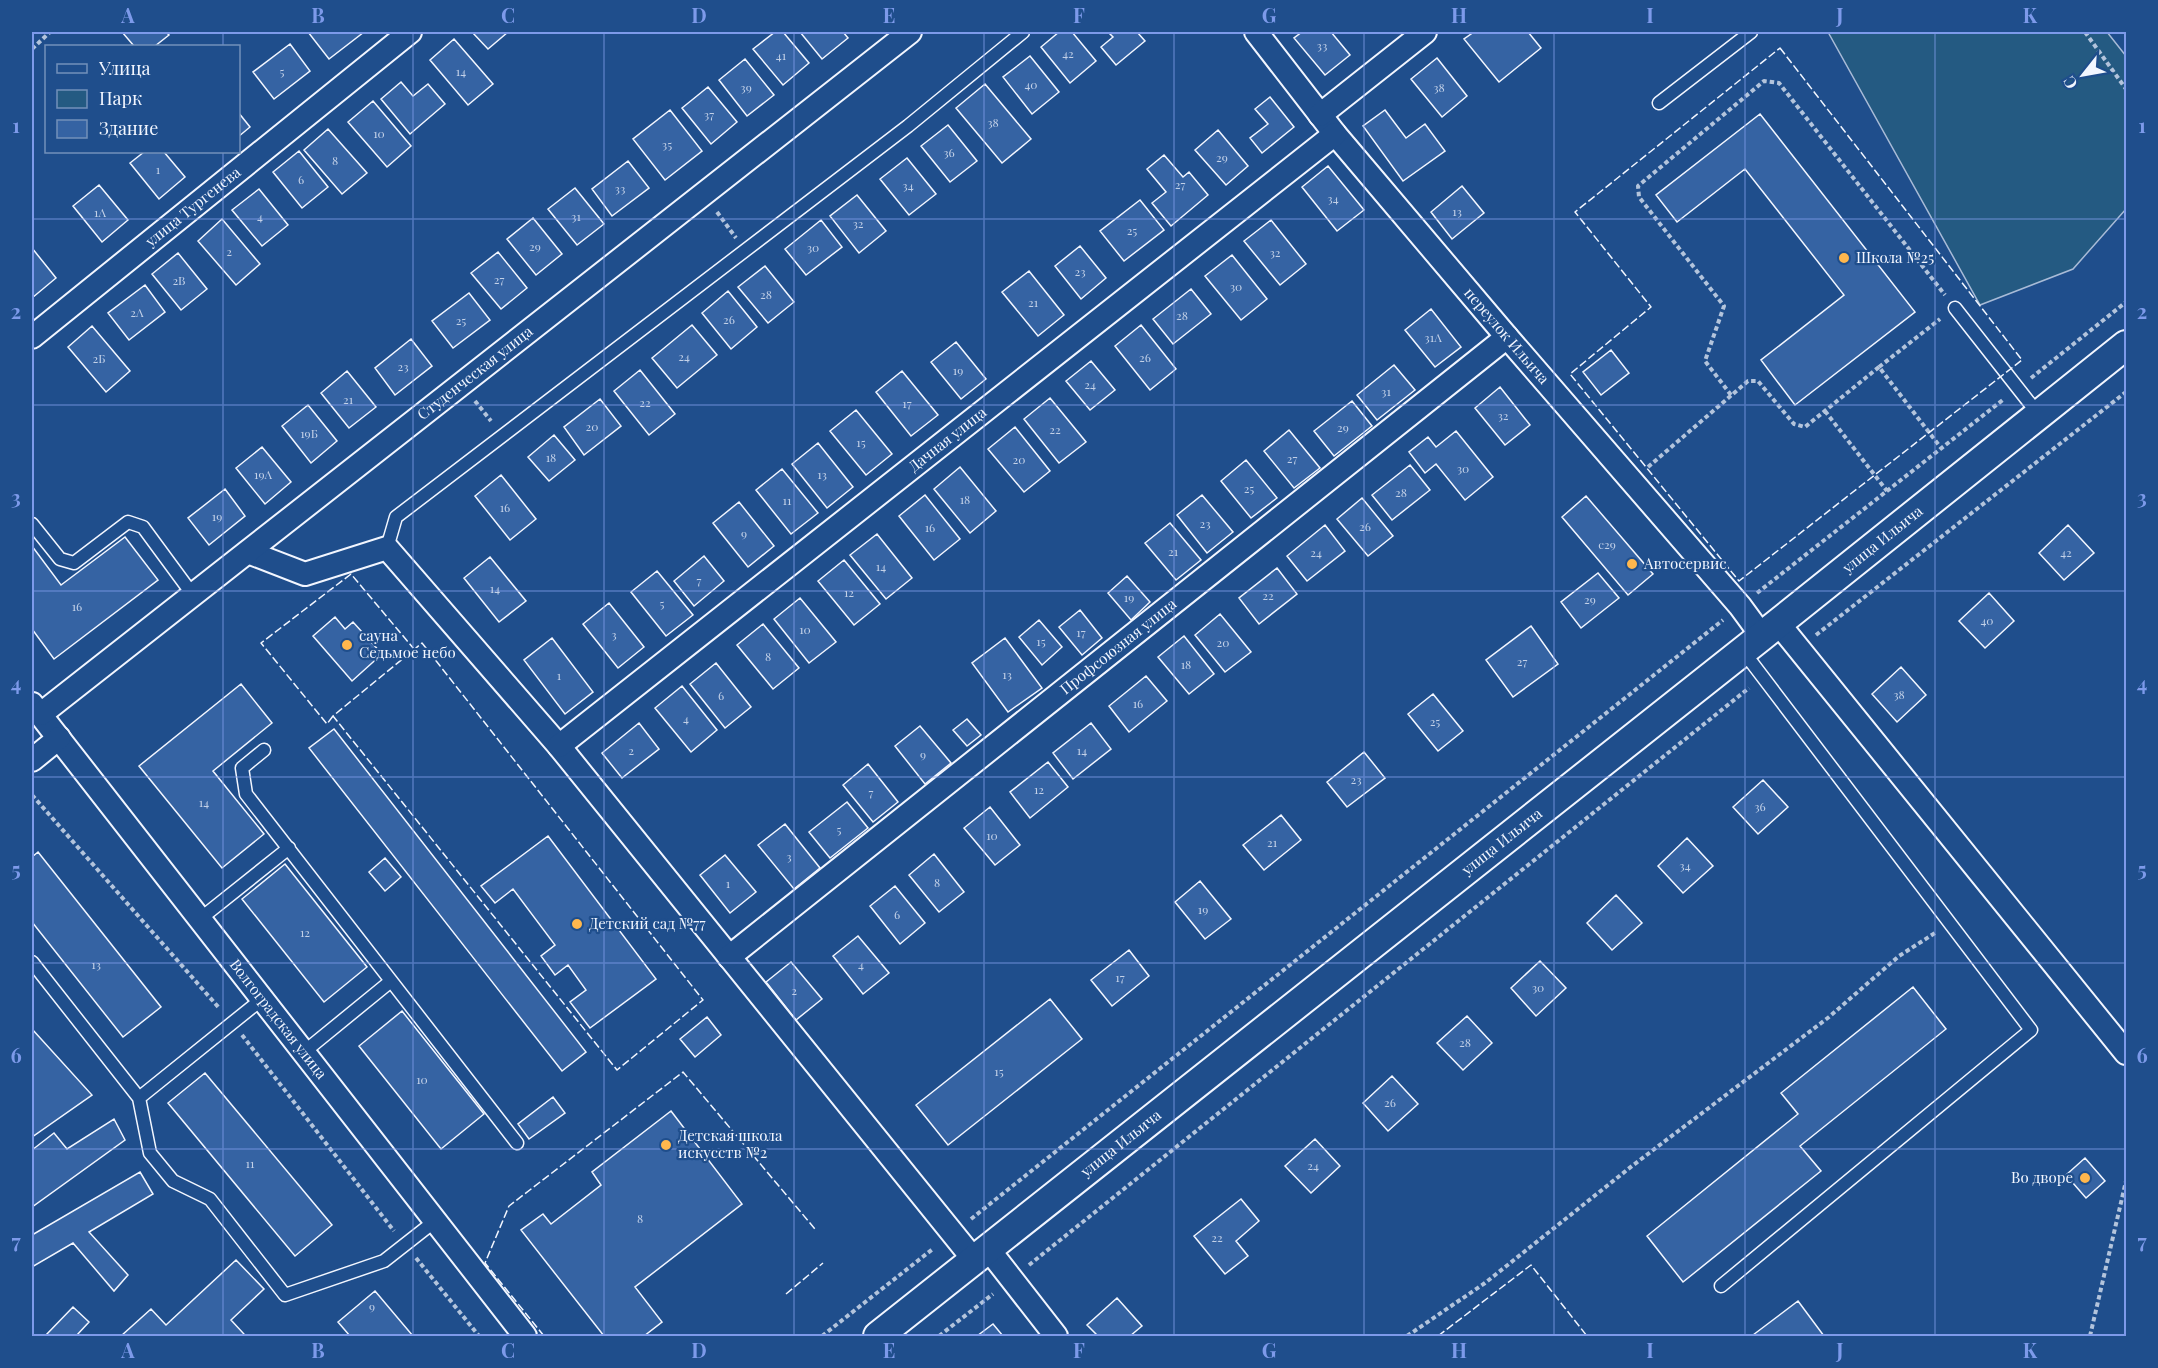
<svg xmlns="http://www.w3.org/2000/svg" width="2158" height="1368" font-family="'Playfair Display',serif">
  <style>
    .green { fill: #245a82; stroke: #a8bbd7; stroke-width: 1.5 }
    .building { fill: #3563a3; stroke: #f2f6ff; stroke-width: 1.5 }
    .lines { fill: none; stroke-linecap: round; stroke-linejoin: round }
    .service-casing { stroke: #f2f6ff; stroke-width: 15 }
    .minor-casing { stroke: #f2f6ff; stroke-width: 26 }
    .tertiary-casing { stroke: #f2f6ff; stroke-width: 32 }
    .path { stroke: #b3c4dc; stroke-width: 4; stroke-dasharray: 4.5 3; stroke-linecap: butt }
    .service { stroke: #1f4e8c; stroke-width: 12 }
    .minor { stroke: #1f4e8c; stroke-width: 22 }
    .tertiary { stroke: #1f4e8c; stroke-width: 28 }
    .fence { stroke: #f2f6ff; stroke-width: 1.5; stroke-dasharray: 8 3; stroke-linecap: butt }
    .grid { fill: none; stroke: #7d9aea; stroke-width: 1.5; stroke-opacity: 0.55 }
    .poi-dot { fill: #ffb74d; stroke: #1f4e8c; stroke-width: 2 }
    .labels { text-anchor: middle; stroke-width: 4.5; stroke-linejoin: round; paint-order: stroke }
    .number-label { font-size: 12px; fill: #c3d1e8 }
    .street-label { font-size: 15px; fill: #f2f6ff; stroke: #1f4e8c }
    .poi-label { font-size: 15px; fill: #f2f6ff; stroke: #1f4e8c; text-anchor: start }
    .neatline { fill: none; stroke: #7d9aea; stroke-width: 2 }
    .grid-label { font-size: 20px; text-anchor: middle; font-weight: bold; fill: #7d9aea }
  </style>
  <rect width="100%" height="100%" fill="#1f4e8c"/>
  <!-- green -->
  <path class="green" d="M1828 32H2107L2126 56V209L2073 269 1980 305Z"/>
  <!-- building -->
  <path class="building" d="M122 32H166L169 35 155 46H134Z
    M308 32H364L329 59Z
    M472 32H508L488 49Z
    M775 32H783L809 63 783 85 753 49Z
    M800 32H843L848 38 822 59Z
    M1059 32H1072L1096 61 1070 83 1041 47Z
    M1108 32H1137L1145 41 1116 65 1101 47 1113 37Z
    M1302 32H1331L1350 55 1325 75 1294 38Z
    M1474 32H1528L1541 48 1499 82 1464 39Z
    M454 39 493 84 468 105 430 60Z
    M290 44 310 71 274 99 253 72Z
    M1030 56 1059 92 1032 114 1003 77Z
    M1437 58 1467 96 1442 117 1411 79Z
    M745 59 774 95 747 116 719 80Z
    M401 82 413 96 428 84 445 104 410 134 381 99Z
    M985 84 1031 139 1002 163 956 108Z
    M708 87 737 122 711 144 682 108Z
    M1270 97 1294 127 1262 153 1250 138 1268 124 1255 109Z
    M373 101 411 146 387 167 348 122Z
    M670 110 702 151 665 180 633 139Z
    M1385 110 1406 138 1425 124 1445 151 1403 181 1363 126Z
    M238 112 250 127 238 137Z
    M1760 114 1915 312 1795 405 1761 360 1844 295 1745 169 1677 222 1656 195Z
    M948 125 977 161 950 182 921 146Z
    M328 129 367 173 342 194 304 150Z
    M1218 130 1248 166 1226 185 1195 150Z
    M299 151 328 187 302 208 273 172Z
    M144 152H164L185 177 159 199 130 163Z
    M1164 155 1183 177 1189 172 1208 195 1171 226 1152 203 1166 192 1147 169Z
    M907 158 936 194 909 215 880 179Z
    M628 161 649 188 612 216 592 189Z
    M1328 166 1364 210 1337 231 1302 187Z
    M99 185 128 220 102 242 73 206Z
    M1462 186 1484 213 1452 239 1431 212Z
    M575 188 604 224 577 245 548 209Z
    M259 189 288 225 262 246 232 210Z
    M857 195 886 231 859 253 830 216Z
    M1140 200 1164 230 1124 261 1100 231Z
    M533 218 562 254 536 275 507 239Z
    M222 219 260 264 236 285 198 241Z
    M821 220 842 247 806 275 785 249Z
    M1271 220 1306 264 1280 285 1244 241Z
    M1080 246 1106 278 1081 299 1055 266Z
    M32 248 56 278 32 298Z
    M498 252 527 288 501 309 471 273Z
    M178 253 207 289 181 310 152 274Z
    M1232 255 1267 299 1241 320 1205 276Z
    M765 266 794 302 768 323 738 287Z
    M1029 271 1064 315 1038 336 1002 292Z
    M145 285 165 312 129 340 108 313Z
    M1191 289 1211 314 1173 344 1153 319Z
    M728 291 757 327 731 349 702 313Z
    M469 293 490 320 453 348 432 321Z
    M1431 309 1461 347 1435 367 1405 330Z
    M692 325 717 355 677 388 652 358Z
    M1141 325 1176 369 1150 390 1115 346Z
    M92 326 130 371 106 392 68 347Z
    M411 339 432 366 395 395 375 368Z
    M956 342 986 379 961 399 931 362Z
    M1611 350 1629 373 1601 395 1583 372Z
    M1091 361 1115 390 1090 410 1066 381Z
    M1394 365 1415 390 1377 420 1357 395Z
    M640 370 675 414 649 435 614 391Z
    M347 371 376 407 349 428 321 393Z
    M902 371 938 415 911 436 876 392Z
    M1500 387 1530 425 1505 445 1475 408Z
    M1050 398 1086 442 1059 463 1024 419Z
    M600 399 621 426 584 455 564 427Z
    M1352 401 1372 426 1334 456 1314 431Z
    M308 405 337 441 311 463 282 426Z
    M856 410 892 454 866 475 830 431Z
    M1015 427 1050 471 1024 492 988 449Z
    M1289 430 1320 468 1294 488 1264 451Z
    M1456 431 1493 477 1465 500 1436 464 1425 473 1409 452 1428 437 1436 447Z
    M554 435 575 460 549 481 528 457Z
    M818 443 853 487 827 508 792 464Z
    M262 447 291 482 265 504 236 468Z
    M1246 460 1277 498 1251 518 1221 481Z
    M1410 465 1430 490 1392 520 1372 495Z
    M960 467 996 511 970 533 934 489Z
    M782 469 818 513 791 534 756 490Z
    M501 475 536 519 510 540 475 496Z
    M225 489 245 516 209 545 188 518Z
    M925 495 960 539 934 560 899 516Z
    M1202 495 1233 532 1207 553 1177 515Z
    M1586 496 1653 574 1628 595 1562 517Z
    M1362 498 1393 536 1368 556 1337 519Z
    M739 502 774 546 748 567 713 523Z
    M1170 523 1201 560 1176 580 1145 543Z
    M1325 525 1345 551 1307 581 1287 556Z
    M2068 525 2094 553 2064 580 2039 553Z
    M877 534 912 578 886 599 850 555Z
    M125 537 158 580 54 659 32 629V546L61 585Z
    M704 556 724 581 694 606 674 581Z
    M490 557 526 601 499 622 464 578Z
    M844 560 880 604 854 625 818 581Z
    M1277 568 1297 594 1259 624 1239 598Z
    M657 571 693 615 666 636 631 592Z
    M1598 573 1619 598 1581 628 1561 602Z
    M1127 576 1150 602 1131 620 1108 593Z
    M1989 593 2014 621 1985 648 1959 621Z
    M800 598 836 642 809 663 774 619Z
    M609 603 644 647 618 668 583 624Z
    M1080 610 1102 638 1082 655 1059 627Z
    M1220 614 1251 652 1225 672 1195 635Z
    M335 617 345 629 353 622 382 654 352 681 313 636Z
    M1039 620 1062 647 1042 665 1019 637Z
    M763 624 799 668 773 689 737 645Z
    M1531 626 1558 664 1513 697 1486 660Z
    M1184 636 1214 674 1189 694 1158 657Z
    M552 638 593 692 565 714 524 660Z
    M1005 638 1042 688 1008 712 972 663Z
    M716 663 751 707 725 728 690 684Z
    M1901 667 1926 695 1897 722 1872 694Z
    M1146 676 1167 701 1129 732 1109 706Z
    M241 684 272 723 213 771 264 834 222 868 139 766Z
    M682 686 717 730 691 752 655 708Z
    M1433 694 1463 731 1438 751 1408 714Z
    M967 719 981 735 967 746 953 730Z
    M639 723 659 749 622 778 602 753Z
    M1091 723 1111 749 1073 779 1053 753Z
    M920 726 951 763 925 784 895 746Z
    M334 729 586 1052 562 1071 309 748Z
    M1364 752 1385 778 1347 807 1327 782Z
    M1048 762 1068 787 1030 818 1010 792Z
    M868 764 898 802 873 822 843 785Z
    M1763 780 1788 807 1758 834 1733 807Z
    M847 802 868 828 830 858 809 832Z
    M990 807 1020 845 995 865 964 828Z
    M1281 815 1301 840 1264 870 1243 845Z
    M785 824 820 868 794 889 758 845Z
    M548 836 656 979 590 1028 570 1002 586 990 568 965 555 975 541 956 555 945 513 889 495 903 481 886Z
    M1687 838 1713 866 1683 893 1658 866Z
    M38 852 161 1007 123 1037 32 922V857Z
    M934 854 964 892 939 912 909 875Z
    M725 855 756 892 730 913 700 875Z
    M385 858 401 877 385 891 369 872Z
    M285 864 367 967 324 1002 242 899Z
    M1200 881 1231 919 1205 939 1175 902Z
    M895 886 925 923 900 944 870 906Z
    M1616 895 1642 923 1612 950 1587 923Z
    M858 936 889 973 863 994 833 956Z
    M1129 950 1149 976 1112 1006 1091 980Z
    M1540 961 1566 988 1536 1016 1511 988Z
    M791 962 822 999 796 1020 766 982Z
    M1913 987 1946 1029 1800 1146 1821 1171 1683 1282 1647 1236 1798 1114 1781 1093Z
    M1050 999 1082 1039 948 1145 916 1105Z
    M402 1011 484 1114 441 1149 359 1046Z
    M1467 1016 1492 1043 1463 1070 1437 1043Z
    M707 1017 721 1035 695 1057 680 1039Z
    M32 1029 92 1095 32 1137Z
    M205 1073 332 1225 295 1256 168 1103Z
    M1392 1076 1418 1104 1388 1131 1363 1103Z
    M553 1097 565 1113 529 1139 518 1124Z
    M671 1111 742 1204 635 1287 662 1322 644 1336H604L521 1230 543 1214 551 1224 601 1185 592 1172Z
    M114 1119 125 1140 32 1207V1150L54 1133 67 1149Z
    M1315 1139 1340 1166 1311 1193 1285 1166Z
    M2085 1158 2105 1181 2086 1198 2066 1175Z
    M140 1172 153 1194 89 1232 128 1275 114 1291 73 1243 32 1267V1235Z
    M1241 1199 1259 1221 1236 1241 1248 1256 1225 1274 1194 1236Z
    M236 1260 264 1289 231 1320 244 1334 241 1336H121L151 1309 166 1325Z
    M375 1291 413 1336H350L338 1322Z
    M1117 1298 1142 1326 1130 1336H1098L1087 1325Z
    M1798 1301 1824 1336H1754L1753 1335Z
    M73 1307 89 1322 76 1336H45Z
    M993 1324 1003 1336H977Z"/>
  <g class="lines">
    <!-- service casing -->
    <g class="service-casing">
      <path id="service" d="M1659 103 1751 32
        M1955 308 2039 415
        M32 524 60 559 74 563 128 522 143 527 193 595
        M387 548 396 517 908 126 1023 32
        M264 750 242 768 246 794 517 1143
        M200 919 289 848
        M32 962 139 1098 262 999
        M304 1052 391 981
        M139 1098 150 1153 173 1181 210 1199 285 1295 384 1261 435 1221
        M1721 1286 2031 1030 1743 651"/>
    </g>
    <!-- minor casing -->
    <g class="minor-casing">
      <g id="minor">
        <path id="s1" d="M1256 32 1335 134 1507 337 1740 606 1762 636"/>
        <path d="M1320 115 1425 32"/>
        <path id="s2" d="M32 337 410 32"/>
        <path d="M248 552 305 574 387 548 559 746 975 1261"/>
        <path d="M1778 623 2126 1053"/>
        <path id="s3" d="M32 704 525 1336"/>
        <path id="s4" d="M41 714 910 32"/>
        <path id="s5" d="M559 746 1335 134"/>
        <path d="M32 760 59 738"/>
        <path id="s6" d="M729 957 1507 337"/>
        <path d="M989 1250 1056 1336"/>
      </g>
    </g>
    <!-- tertiary casing -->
    <g class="tertiary-casing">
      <g id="tertiary">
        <path id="s7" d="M878 1336 1762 636 2126 345"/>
      </g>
    </g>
    <!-- path -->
    <path class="path" d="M2085 32 2126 89
      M32 49 50 32
      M717 212 736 238
      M1879 367 1940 319
      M2031 378 2126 302
      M1731 395 1705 361 1724 306 1639 197 1638 186 1764 81 1779 83 1945 295
      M475 401 491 421
      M1825 411 1887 491
      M1648 467 1748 381H1758L1794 424 1805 427 1879 367 1941 448
      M1757 593 2004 399
      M1816 635 2126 392
      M32 795 220 1009
      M242 1035 394 1231
      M971 1219 1723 620
      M416 1258 479 1336
      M1029 1265 1749 688
      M822 1336 934 1248
      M939 1336 993 1294
      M1407 1336 1485 1283 1632 1166 1829 1017 1899 956 1935 933
      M2090 1336 2126 1181"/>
    <!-- service -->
    <use href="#service" class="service"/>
    <!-- minor -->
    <use href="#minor" class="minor"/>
    <!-- tertiary -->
    <use href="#tertiary" class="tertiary"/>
    <!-- fence -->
    <path class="fence" d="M1780 48 2022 360 1739 581 1570 374 1651 307 1575 212Z
      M422 643 703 1000 617 1070 333 716Z
      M333 716 327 724 261 643 351 574 414 649
      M786 1294 823 1263
      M544 1336 485 1263 509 1206 683 1072 815 1229
      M1438 1336 1531 1265 1587 1336"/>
  </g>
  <!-- grid -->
  <path class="grid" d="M223 32V46M413 32V1336M604 32V1336M794 32V1336M984 32V1336M1174 32V1336M1364 32V1336M1554 32V1336M1745 32V1336M1935 32V1336M223 152V1336M32 219H2126M32 405H2126M32 591H2126M32 777H2126M32 963H2126M32 1149H2126"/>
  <!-- markers -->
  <g class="poi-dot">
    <circle cx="1844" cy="258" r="6"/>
    <circle cx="1632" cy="564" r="6"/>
    <circle cx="347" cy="645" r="6"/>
    <circle cx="577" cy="924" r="6"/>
    <circle cx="666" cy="1145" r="6"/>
    <circle cx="2085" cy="1178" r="6"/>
  </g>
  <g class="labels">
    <!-- number labels -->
    <g class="number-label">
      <text x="1322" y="50">33</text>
      <text x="1068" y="58">42</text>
      <text x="781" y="60">41</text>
      <text x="282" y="76">5</text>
      <text x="461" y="76">14</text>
      <text x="1031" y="89">40</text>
      <text x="746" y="92">39</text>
      <text x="1439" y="92">38</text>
      <text x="709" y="119">37</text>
      <text x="993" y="127">38</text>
      <text x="379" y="138">10</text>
      <text x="667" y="149">35</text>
      <text x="949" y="157">36</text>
      <text x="1222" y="162">29</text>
      <text x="335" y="165">8</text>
      <text x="158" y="174">1</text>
      <text x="301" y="184">6</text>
      <text x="1180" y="189">27</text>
      <text x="908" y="190">34</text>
      <text x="620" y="193">33</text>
      <text x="1333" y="203">34</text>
      <text x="1457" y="216">13</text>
      <text x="100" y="217">1А</text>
      <text x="260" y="221">4</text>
      <text x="576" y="221">31</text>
      <text x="858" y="228">32</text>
      <text x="1132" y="235">25</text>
      <text x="535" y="251">29</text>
      <text x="813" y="252">30</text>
      <text x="229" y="256">2</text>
      <text x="1275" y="257">32</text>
      <text x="1080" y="276">23</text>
      <text x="499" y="284">27</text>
      <text x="179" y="285">2В</text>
      <text x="1236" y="291">30</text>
      <text x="766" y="299">28</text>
      <text x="1033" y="307">21</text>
      <text x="137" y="317">2А</text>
      <text x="1182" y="320">28</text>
      <text x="729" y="324">26</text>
      <text x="461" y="325">25</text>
      <text x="1433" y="342">31А</text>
      <text x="684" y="361">24</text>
      <text x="1145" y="362">26</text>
      <text x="99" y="363">2Б</text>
      <text x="403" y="371">23</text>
      <text x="958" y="375">19</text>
      <text x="1090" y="389">24</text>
      <text x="1386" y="396">31</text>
      <text x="348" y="404">21</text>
      <text x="645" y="407">22</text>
      <text x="907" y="408">17</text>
      <text x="1503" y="420">32</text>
      <text x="592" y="431">20</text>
      <text x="1343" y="432">29</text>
      <text x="1055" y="434">22</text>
      <text x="309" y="438">19Б</text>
      <text x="861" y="447">15</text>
      <text x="551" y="462">18</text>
      <text x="1292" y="463">27</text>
      <text x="1019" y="464">20</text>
      <text x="1463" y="473">30</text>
      <text x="263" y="479">19А</text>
      <text x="822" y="479">13</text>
      <text x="1249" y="493">25</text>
      <text x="1401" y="497">28</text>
      <text x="965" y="504">18</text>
      <text x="787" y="505">11</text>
      <text x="505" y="512">16</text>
      <text x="217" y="521">19</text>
      <text x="1205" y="528">23</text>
      <text x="1365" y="531">26</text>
      <text x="930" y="532">16</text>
      <text x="744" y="538">9</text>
      <text x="1607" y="549">с29</text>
      <text x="1173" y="556">21</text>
      <text x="1316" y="557">24</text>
      <text x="2066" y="557">42</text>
      <text x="881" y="571">14</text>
      <text x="699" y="585">7</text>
      <text x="495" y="593">14</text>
      <text x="849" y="597">12</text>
      <text x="1268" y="600">22</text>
      <text x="1129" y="602">19</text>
      <text x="1590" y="604">29</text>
      <text x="662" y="608">5</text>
      <text x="77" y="611">16</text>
      <text x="1987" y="625">40</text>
      <text x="805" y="634">10</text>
      <text x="1081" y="637">17</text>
      <text x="614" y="639">3</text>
      <text x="1041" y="646">15</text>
      <text x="1223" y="647">20</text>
      <text x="768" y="661">8</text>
      <text x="1522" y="666">27</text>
      <text x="1186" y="669">18</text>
      <text x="1007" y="679">13</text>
      <text x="559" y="680">1</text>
      <text x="1899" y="699">38</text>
      <text x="721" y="700">6</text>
      <text x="1138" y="708">16</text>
      <text x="686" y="723">4</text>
      <text x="1435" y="726">25</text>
      <text x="631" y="755">2</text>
      <text x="1082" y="755">14</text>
      <text x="923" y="759">9</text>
      <text x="1356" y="784">23</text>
      <text x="1039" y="794">12</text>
      <text x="871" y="797">7</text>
      <text x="204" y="807">14</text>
      <text x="1760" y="811">36</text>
      <text x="839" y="834">5</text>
      <text x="992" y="840">10</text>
      <text x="1272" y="847">21</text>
      <text x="789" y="861">3</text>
      <text x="1685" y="870">34</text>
      <text x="937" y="887">8</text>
      <text x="728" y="888">1</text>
      <text x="1203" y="914">19</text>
      <text x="897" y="919">6</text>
      <text x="305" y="937">12</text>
      <text x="96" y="969">13</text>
      <text x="861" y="969">4</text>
      <text x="1120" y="982">17</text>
      <text x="1538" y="992">30</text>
      <text x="794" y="995">2</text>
      <text x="1465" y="1047">28</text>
      <text x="999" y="1076">15</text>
      <text x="422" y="1084">10</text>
      <text x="1390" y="1107">26</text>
      <text x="250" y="1168">11</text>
      <text x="1313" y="1170">24</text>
      <text x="640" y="1223">8</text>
      <text x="1217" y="1242">22</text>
      <text x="372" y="1311">9</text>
    </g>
    <!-- street labels -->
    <g class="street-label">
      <text dy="5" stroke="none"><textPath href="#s2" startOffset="207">улица Тургенева</textPath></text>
      <text dy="5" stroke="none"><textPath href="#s1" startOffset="394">переулок Ильича</textPath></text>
      <text dy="5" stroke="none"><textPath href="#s4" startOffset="552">Студенческая улица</textPath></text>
      <text dy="5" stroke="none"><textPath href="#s5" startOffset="495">Дачная улица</textPath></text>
      <text dy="5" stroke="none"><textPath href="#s7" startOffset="1282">улица Ильича</textPath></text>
      <text dy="5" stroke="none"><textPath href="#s6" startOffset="498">Профсоюзная улица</textPath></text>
      <text dy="5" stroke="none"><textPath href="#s7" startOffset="796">улица Ильича</textPath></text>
      <text dy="5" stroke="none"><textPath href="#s3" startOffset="400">Волгоградская улица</textPath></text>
      <text dy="5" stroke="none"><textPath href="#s7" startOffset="310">улица Ильича</textPath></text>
    </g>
    <!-- poi labels -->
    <g class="poi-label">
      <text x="1856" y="263">Школа №25</text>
      <text x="1644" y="569">Автосервис</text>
      <text x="359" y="641">сауна<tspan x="359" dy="17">Седьмое небо</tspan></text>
      <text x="589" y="929">Детский сад №77</text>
      <text x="678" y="1141">Детская школа<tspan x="678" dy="17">искусств №2</tspan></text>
      <text x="2073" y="1183" text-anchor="end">Во дворе</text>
    </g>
  </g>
  <!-- border -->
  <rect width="2158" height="1368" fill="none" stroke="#1f4e8c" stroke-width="66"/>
  <!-- legend -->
  <rect x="45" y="45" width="195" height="108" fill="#1f4e8c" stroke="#7391ba" stroke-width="1.5"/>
  <rect x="57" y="64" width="30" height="9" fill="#1f4e8c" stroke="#7391ba" stroke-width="1.5"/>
  <text x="99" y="75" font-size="18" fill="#f2f6ff">Улица</text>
  <rect x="57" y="90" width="30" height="18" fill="#245a82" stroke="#7391ba" stroke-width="1.5"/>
  <text x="99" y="105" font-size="18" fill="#f2f6ff">Парк</text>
  <rect x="57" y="120" width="30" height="18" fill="#3563a3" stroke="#7391ba" stroke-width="1.5"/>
  <text x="99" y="135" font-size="18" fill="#f2f6ff">Здание</text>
  <!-- north arrow -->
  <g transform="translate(2083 75) rotate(239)" stroke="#1f4e8c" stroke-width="4.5" paint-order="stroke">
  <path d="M0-4.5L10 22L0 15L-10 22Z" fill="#f2f6ff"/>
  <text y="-9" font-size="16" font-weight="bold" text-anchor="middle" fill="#f2f6ff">С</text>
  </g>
  <rect x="33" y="33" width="2092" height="1302" class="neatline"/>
  <g class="grid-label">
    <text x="128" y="23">A</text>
    <text x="318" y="23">B</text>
    <text x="508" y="23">C</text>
    <text x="699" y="23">D</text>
    <text x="889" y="23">E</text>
    <text x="1079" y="23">F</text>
    <text x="1269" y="23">G</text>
    <text x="1459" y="23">H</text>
    <text x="1650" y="23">I</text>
    <text x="1840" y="23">J</text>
    <text x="2030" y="23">K</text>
    <text x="16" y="133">1</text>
    <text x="2142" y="133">1</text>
    <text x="16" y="319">2</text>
    <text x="2142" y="319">2</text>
    <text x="16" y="505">3</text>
    <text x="2142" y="505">3</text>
    <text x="16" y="691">4</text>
    <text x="2142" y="691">4</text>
    <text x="16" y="877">5</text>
    <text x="2142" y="877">5</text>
    <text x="16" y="1063">6</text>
    <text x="2142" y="1063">6</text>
    <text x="16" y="1249">7</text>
    <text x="2142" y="1249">7</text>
    <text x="128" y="1358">A</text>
    <text x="318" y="1358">B</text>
    <text x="508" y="1358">C</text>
    <text x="699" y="1358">D</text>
    <text x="889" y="1358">E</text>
    <text x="1079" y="1358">F</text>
    <text x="1269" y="1358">G</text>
    <text x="1459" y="1358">H</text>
    <text x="1650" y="1358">I</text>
    <text x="1840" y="1358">J</text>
    <text x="2030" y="1358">K</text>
  </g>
</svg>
